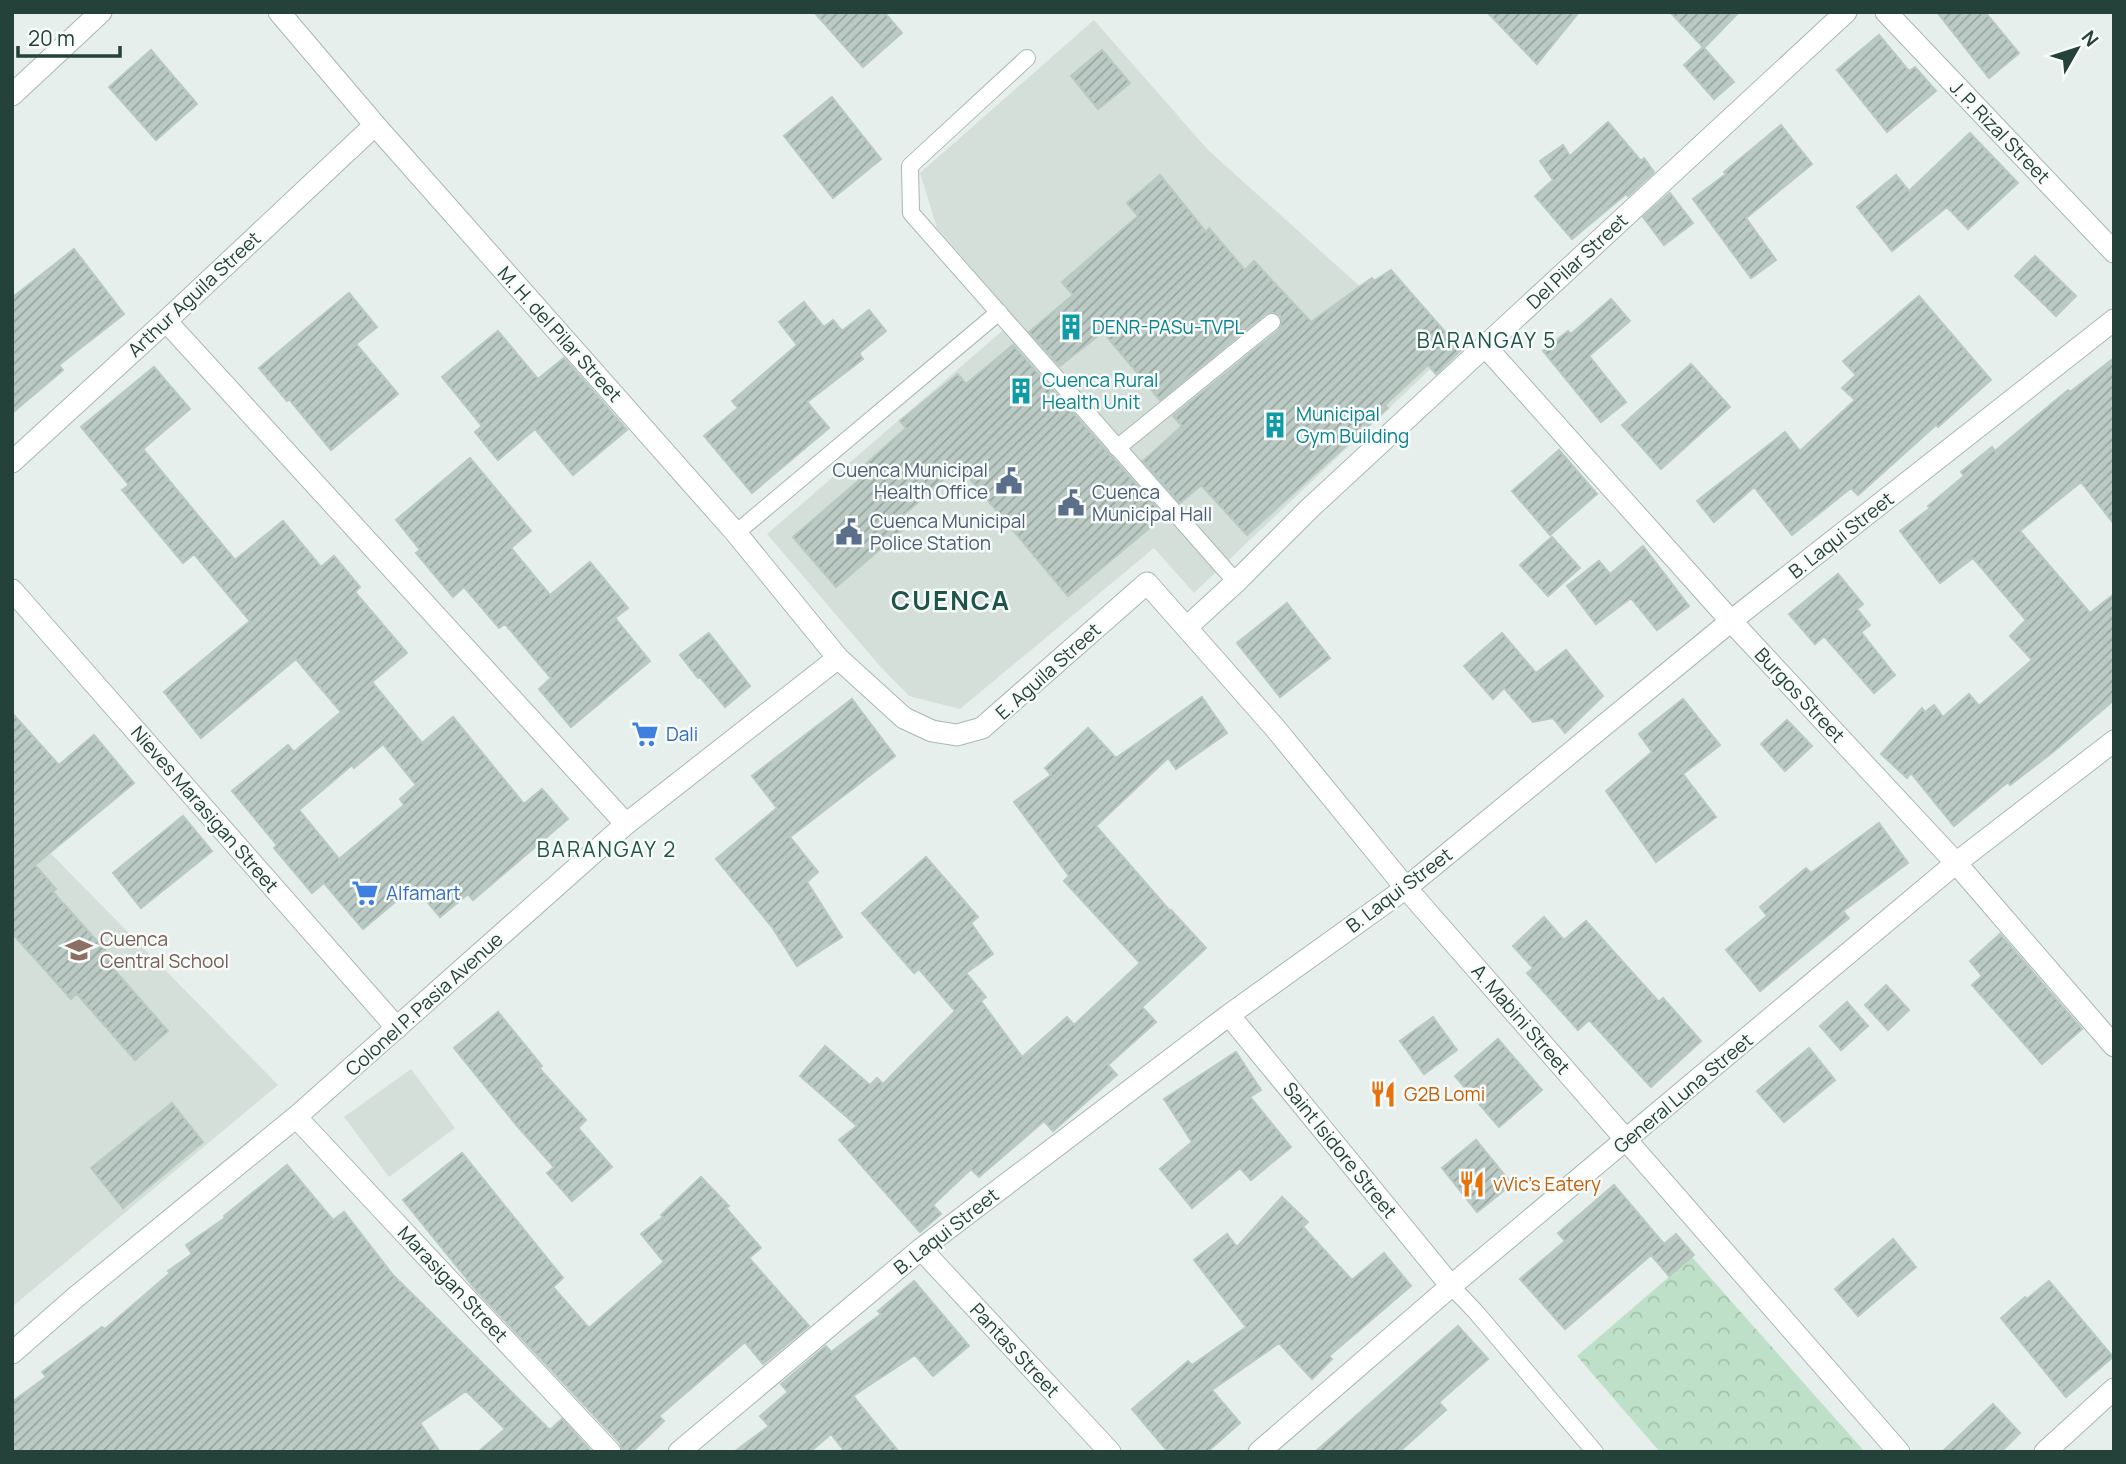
<svg xmlns="http://www.w3.org/2000/svg" width="2126" height="1464" font-family="Manrope,sans-serif">
  <style>
    .built { fill: #d4dfda }
    .park { fill: url(#park-crowns) }
    .building { fill: url(#building-hatch); stroke: #b8c9c2; stroke-width: 2; fill-rule: evenodd }
    .lines { fill: none; stroke-linecap: round; stroke-linejoin: round }
    .service-casing { stroke: #a8b8b2; stroke-width: 18 }
    .minor-casing { stroke: #a8b8b2; stroke-width: 23 }
    .service { stroke: #fff; stroke-width: 16 }
    .minor { stroke: #fff; stroke-width: 21 }
    .labels { text-anchor: middle; stroke-width: 5; stroke-linejoin: round; paint-order: stroke }
    .street-label { font-size: 19px; fill: #24423a; stroke: #f7fbf9 }
    .culture-label { font-size: 19px; fill: #0d838f; stroke: #f7fbf9; text-anchor: start }
    .service-label { font-size: 19px; fill: #4e5e75; stroke: #f7fbf9; text-anchor: start }
    .shop-label { font-size: 19px; fill: #366cbe; stroke: #f7fbf9; text-anchor: start }
    .education-label { font-size: 19px; fill: #785e54; stroke: #f7fbf9; text-anchor: start }
    .food-label { font-size: 19px; fill: #c56008; stroke: #f7fbf9; text-anchor: start }
    .neighbourhood-label { font-size: 21px; letter-spacing: 2px; fill: #1f5548; stroke: #f7fbf9 }
    .district-label { font-size: 26px; font-weight: bold; letter-spacing: 2px; fill: #1f5548; stroke: #f7fbf9 }
  </style>
  <defs>
    <pattern id="park-crowns" width="20" height="18" patternUnits="userSpaceOnUse" patternTransform="scale(1.75)"><rect width="20" height="18" fill="#bfe0c8"/><path d="M2 6a3 3 0 1 1 6 0M12 15a3 3 0 1 1 6 0" fill="none" stroke="#a4c1ad"/></pattern>
    <pattern id="building-hatch" width="6" height="6" patternUnits="userSpaceOnUse" patternTransform="scale(1.75)"><rect width="6" height="6" fill="#bbcac4"/><path d="M-1 1l2-2M0 6l6-6M5 7l2-2" fill="none" stroke="#98a6a0"/></pattern>
  </defs>
  <rect width="100%" height="100%" fill="#e6efeb"/>
  <!-- built -->
  <path class="built" d="M1094 20 1208 150 1441 359 1194 593 1154 548 960 709 909 696 879 665 767 534 1016 319 937 228 920 173Z
    M12 814 278 1085 12 1307Z
    M411 1069 455 1128 389 1177 344 1117Z"/>
  <!-- park -->
  <path class="park" d="M1692 1257 1865 1452H1660L1577 1356Z"/>
  <!-- building -->
  <path class="building" d="M814 12H884L902 33 863 67Z
    M1487 12H1579L1537 64Z
    M1670 12H1739L1704 48 1734 82 1714 99 1684 65 1703 47Z
    M1937 12H1985L2019 53 1989 78Z
    M1879 35 1909 71 1915 67 1936 91 1887 132 1837 70Z
    M151 50 197 104 156 140 109 87Z
    M1102 50 1130 83 1098 109 1071 76Z
    M832 97 881 159 833 198 784 136Z
    M1608 122 1641 161 1644 158 1654 172 1628 196 1626 194 1572 239 1535 196 1553 180 1540 161 1563 145 1570 156Z
    M1781 125 1812 164 1746 218 1776 260 1751 278 1693 199 1726 174 1724 172Z
    M1970 133 2018 183 1968 229 1947 207 1892 251 1857 207 1896 175 1909 191Z
    M1160 175 1206 232 1209 228 1245 270 1254 261 1311 322 1372 278 1374 281 1391 270 1461 350 1436 374 1428 365 1385 405 1388 408 1247 535 1201 485 1180 503 1143 461 1182 426 1173 416 1279 330 1282 321 1280 315 1271 312 1265 314 1160 400 1103 332 1060 366 1029 332 1073 295 1062 282 1138 216 1127 203Z
    M1670 193 1693 223 1664 245 1643 217Z
    M74 249 124 314 59 365 63 370 12 413 13 297Z
    M2035 256 2076 296 2056 316 2015 276Z
    M349 293 377 327 356 344 398 394 331 450 289 399 287 401 259 368Z
    M1919 296 1991 380 1938 427 1936 425 1858 495 1851 488 1792 535 1754 487 1714 522 1697 501 1785 432 1800 451 1855 400 1842 388 1856 375 1843 361Z
    M1611 299 1630 321 1589 356 1626 402 1601 422 1543 351 1568 331 1571 334Z
    M804 302 824 327 833 320 842 331 869 310 886 331 859 353 863 359 807 402 829 428 752 493 704 436 738 408 732 401 797 345 779 322Z
    M498 331 538 379 564 358 627 430 573 475 535 429 498 460 475 432 482 426 442 377Z
    M1013 345 1164 516 1068 596 959 466 899 519 906 527 836 587 793 537 864 476 859 470 906 428 900 421 958 374 966 384Z
    M2114 358V524L2081 482 2020 531 2090 613 2114 594V700L2053 752 2010 785 2008 782 1954 826 1911 773 1907 778 1881 754 1922 708 1925 712 1934 705 1943 717 1969 694 1979 706 2032 660 2010 636 2026 620 1973 558 1940 583 1900 531 1930 508 1928 506 1964 476 1961 472 1992 447 1995 451 2068 390 2070 392Z
    M1691 364 1730 407 1661 469 1622 425Z
    M154 367 190 409 143 449 235 560 283 521 321 567 334 556 360 587 355 592 407 653 372 682 422 743 453 717 524 804 542 789 568 819 473 900 468 894 440 917 414 886 363 929 324 883 312 893 274 848 277 845 232 791 288 745 294 752 341 712 296 659 201 738 164 692 250 621 194 554 183 563 122 490 129 485 81 427ZM383 744 416 785 400 799 404 805 339 859 299 810 352 765 354 768Z
    M1559 450 1597 494 1550 535 1512 491Z
    M470 458 531 531 511 548 550 595 590 562 628 608 615 618 650 661 571 727 539 689 551 678 505 624 499 628 464 587 453 597 416 553 420 550 396 520Z
    M1552 537 1580 568 1548 596 1520 565Z
    M1643 546 1689 606 1657 630 1631 598 1596 624 1567 586 1599 561 1610 574Z
    M1838 574 1863 604 1857 609 1870 625 1861 632 1895 675 1874 693 1824 636 1815 644 1789 614Z
    M1287 603 1330 658 1280 697 1237 643Z
    M709 633 750 686 725 707 700 677 698 678 680 655Z
    M1502 633 1536 673 1566 650 1603 696 1565 733 1553 718 1533 722 1504 688 1493 699 1464 666Z
    M1202 697 1227 733 1176 769 1168 758 1096 826 1170 911 1171 910 1206 948 1142 1007 1156 1022 1108 1065 1117 1075 1053 1131 1044 1121 979 1177 971 1169 933 1205 941 1214 920 1232 839 1140 857 1126 800 1076 825 1046 870 1085 877 1078 883 1084 955 1011 919 969 914 973 862 913 926 857 978 917 971 923 993 954 966 973 986 997 981 1001 1022 1057 1067 1017 1074 1025 1140 963 1064 881 1069 876 1014 802 1051 775 1045 768 1088 728 1116 758Z
    M852 699 895 756 790 837 818 872 807 882 842 937 797 966 772 927 716 859 777 808 752 776Z
    M1683 699 1720 745 1683 774 1716 817 1656 862 1606 791 1652 752 1639 734Z
    M12 713 59 765 94 735 134 783 35 865 56 889 53 892 114 960 109 964 168 1031 135 1060 77 994 71 999 12 933Z
    M1787 720 1812 746 1785 771 1761 744Z
    M183 816 212 851 141 908 113 873Z
    M1879 823 1908 863 1843 911 1849 918 1760 991 1726 950 1767 916 1760 907 1806 868 1811 873Z
    M1544 917 1564 940 1586 921 1659 1002 1663 998 1701 1041 1651 1087 1589 1020 1578 1030 1527 973 1533 968 1513 946Z
    M2000 934 2082 1029 2042 1064 1972 985 1982 976 1970 961Z
    M1886 985 1909 1010 1888 1030 1865 1005Z
    M1847 1002 1868 1026 1841 1050 1820 1026Z
    M498 1012 542 1066 539 1068 586 1120 578 1128 612 1167 572 1201 547 1173 554 1167 518 1127 454 1048Z
    M1433 1017 1457 1050 1424 1074 1400 1041Z
    M1498 1039 1542 1090 1499 1127 1455 1076Z
    M1809 1048 1835 1080 1784 1122 1757 1091Z
    M1236 1052 1261 1090 1250 1097 1291 1147 1251 1180 1240 1168 1192 1208 1160 1169 1192 1142 1164 1099Z
    M172 1103 203 1142 123 1208 91 1168Z
    M1476 1140 1512 1184 1477 1212 1442 1168Z
    M462 1153 563 1278 553 1287 589 1328 664 1262 641 1234 663 1217 661 1215 701 1177 729 1206 726 1208 761 1248 749 1258 809 1326 763 1364 745 1342 659 1416 664 1421 632 1452H623L620 1443 476 1290 403 1200Z
    M287 1165 333 1220 344 1212 393 1275 550 1430 562 1419 592 1452H478L505 1429 466 1391 420 1423 440 1452H12V1402L46 1377 42 1372 102 1327 105 1329 170 1273 168 1271 192 1254 186 1245 225 1218 224 1216Z
    M1614 1185 1664 1244 1676 1234 1694 1255 1669 1276 1651 1255 1565 1329 1520 1279 1565 1241 1558 1233Z
    M1282 1197 1308 1222 1303 1227 1352 1280 1384 1253 1411 1286 1329 1356 1332 1359 1312 1379 1279 1343 1212 1390 1240 1423 1207 1452H1168L1132 1409 1188 1361 1192 1365 1246 1327 1194 1260 1227 1234 1237 1247Z
    M1893 1239 1916 1267 1858 1316 1835 1289Z
    M914 1281 969 1346 933 1376 915 1355 853 1396 899 1452H845L831 1434 810 1452H734L769 1426 760 1416 788 1392 781 1384 826 1346 831 1352 881 1314 878 1311Z
    M2049 1281 2113 1357 2066 1397 2001 1318 2025 1297 2027 1299Z
    M1458 1326 1488 1359 1439 1402 1446 1410 1399 1452H1315Z
    M1993 1404 2020 1433 2001 1452H1942Z"/>
  <g class="lines">
    <!-- service casing -->
    <g class="service-casing">
      <path id="service" d="M1027 58 910 166 911 213 1236 582
        M1117 448 1272 322
        M736 533 999 312
        M1451 1286 1475 1311 1595 1452"/>
    </g>
    <!-- minor casing -->
    <g class="minor-casing">
      <path id="minor" d="M279 12 375 125 736 533 838 658 904 718 932 731 957 735 982 728 1147 583 1275 728 1406 888 1899 1452
        M1886 12 2114 252
        M12 95 101 12
        M166 321 626 824
        M1485 346 1731 621 1956 863 2114 1046
        M12 462 166 321 375 125
        M12 590 397 1028
        M1187 627 1236 582 1309 509 1846 12
        M1229 1015 1451 1286
        M296 1117 610 1452
        M921 1249 1110 1452
        M12 1353 76 1297 296 1117 626 824 838 658
        M679 1452 921 1249 1229 1015 1406 888 1731 621 2114 320
        M1259 1452 1451 1286 1956 863 2114 741
        M2045 1452 2114 1389"/>
    </g>
    <!-- service -->
    <use href="#service" class="service"/>
    <!-- minor -->
    <use href="#minor" class="minor"/>
  </g>
  <!-- icons -->
  <defs>
    <g id="building-bare" transform="scale(2.1)"><path d="M-4-6H4V6H1V3H-1V6H-4ZM-2.5-4.3h1.7v1.8h-1.7ZM.8-4.3h1.7v1.8H.8ZM-2.5-1h1.7V.8h-1.7ZM.8-1h1.7V.8H.8Z" fill="#0f9aa8" stroke="#f7fbf9" stroke-width="2.5" paint-order="stroke"/></g>
    <g id="civic-bare" transform="scale(2.1)"><path d="M-.6-6.5H3V-4.5H.6V-3L4-1V1h2V6H-6V1h2V-1L-.6-3ZM-1.2 2.5V6h2.4V2.5Z" fill="#5c6f8a" stroke="#f7fbf9" stroke-width="2.5" paint-order="stroke"/></g>
    <g id="supermarket-bare" transform="scale(2.1)"><path d="M-6-5.5h2.5l.6 2H6L4.5 2H-2.5L-4.4-4H-6ZM-1.5 3.2a1.3 1.3 0 1 0 .1 0ZM3 3.2a1.3 1.3 0 1 0 .1 0Z" fill="#3f7fe0" stroke="#f7fbf9" stroke-width="2.5" paint-order="stroke"/></g>
    <g id="school-bare" transform="scale(2.1)"><path d="M0-5L7-2L0 1L-7-2ZM-4 1L0 2.5L4 1V4Q0 6-4 4Z" fill="#8d6e63" stroke="#f7fbf9" stroke-width="2.5" paint-order="stroke"/></g>
    <g id="restaurant-bare" transform="scale(2.1)"><path d="M-5-6h1v4h1v-4h1v4h1v-4h1v5L-1.5 .5V6h-2V.5L-5-1ZM5-6V6H3V1.5H1.5Q1.5-4 5-6Z" fill="#e8710a" stroke="#f7fbf9" stroke-width="2.5" paint-order="stroke"/></g>
  </defs>
  <g fill-rule="evenodd">
    <use href="#building-bare" x="1071" y="327"/>
    <use href="#building-bare" x="1021" y="391"/>
    <use href="#building-bare" x="1275" y="425"/>
    <use href="#civic-bare" x="1009" y="481"/>
    <use href="#civic-bare" x="1071" y="503"/>
    <use href="#civic-bare" x="849" y="532"/>
    <use href="#supermarket-bare" x="645" y="734"/>
    <use href="#supermarket-bare" x="365" y="893"/>
    <use href="#school-bare" x="79" y="950"/>
    <use href="#restaurant-bare" x="1383" y="1094"/>
    <use href="#restaurant-bare" x="1472" y="1184"/>
  </g>
  <g class="labels">
    <!-- street labels -->
    <g class="street-label">
      <text transform="translate(2000 132) rotate(46)" y="7">J. P. Rizal Street</text>
      <text transform="translate(1577 261) rotate(-43)" y="7">Del Pilar Street</text>
      <text transform="translate(194 294) rotate(-43)" y="7">Arthur Aguila Street</text>
      <text transform="translate(560 334) rotate(48)" y="7">M. H. del Pilar Street</text>
      <text transform="translate(1841 535) rotate(-38)" y="7">B. Laqui Street</text>
      <text transform="translate(1048 671) rotate(-42)" y="7">E. Aguila Street</text>
      <text transform="translate(1800 695) rotate(47)" y="7">Burgos Street</text>
      <text transform="translate(205 809) rotate(49)" y="7">Nieves Marasigan Street</text>
      <text transform="translate(1399 890) rotate(-37)" y="7">B. Laqui Street</text>
      <text transform="translate(424 1004) rotate(-42)" y="7">Colonel P. Pasia Avenue</text>
      <text transform="translate(1521 1019) rotate(49)" y="7">A. Mabini Street</text>
      <text transform="translate(1683 1093) rotate(-40)" y="7">General Luna Street</text>
      <text transform="translate(1340 1150) rotate(51)" y="7">Saint Isidore Street</text>
      <text transform="translate(946 1231) rotate(-38)" y="7">B. Laqui Street</text>
      <text transform="translate(453 1284) rotate(47)" y="7">Marasigan Street</text>
      <text transform="translate(1015 1350) rotate(47)" y="7">Pantas Street</text>
    </g>
    <!-- culture labels -->
    <g class="culture-label">
      <text x="1092" y="334">DENR-PASu-TVPL</text>
      <text x="1042" y="387">Cuenca Rural<tspan x="1042" dy="22">Health Unit</tspan></text>
      <text x="1296" y="421">Municipal<tspan x="1296" dy="22">Gym Building</tspan></text>
    </g>
    <!-- service labels -->
    <g class="service-label">
      <text x="988" y="477" text-anchor="end">Cuenca Municipal<tspan x="988" dy="22">Health Office</tspan></text>
      <text x="1092" y="499">Cuenca<tspan x="1092" dy="22">Municipal Hall</tspan></text>
      <text x="870" y="528">Cuenca Municipal<tspan x="870" dy="22">Police Station</tspan></text>
    </g>
    <!-- shop labels -->
    <g class="shop-label">
      <text x="666" y="741">Dali</text>
      <text x="386" y="900">Alfamart</text>
    </g>
    <!-- education labels -->
    <g class="education-label">
      <text x="100" y="946">Cuenca<tspan x="100" dy="22">Central School</tspan></text>
    </g>
    <!-- food labels -->
    <g class="food-label">
      <text x="1404" y="1101">G2B Lomi</text>
      <text x="1493" y="1191">vVic's Eatery</text>
    </g>
    <!-- neighbourhood labels -->
    <g class="neighbourhood-label">
      <text x="1487" y="348">BARANGAY 5</text>
      <text x="607" y="857">BARANGAY 2</text>
    </g>
    <!-- district labels -->
    <g class="district-label">
      <text x="951" y="610">CUENCA</text>
    </g>
  </g>
  <!-- border -->
  <rect width="2126" height="1464" fill="none" stroke="#24423a" stroke-width="28"/>
  <!-- north arrow -->
  <g transform="translate(2077 49) rotate(51)" stroke="#f7fbf9" stroke-width="5" paint-order="stroke">
  <path d="M0-5L12 26L0 18L-12 26Z" fill="#24423a"/>
  <text y="-10" font-size="19" font-weight="bold" text-anchor="middle" fill="#24423a">N</text>
  </g>
  <!-- scale -->
  <path d="M18 46v10h102v-10" fill="none" stroke="#24423a" stroke-width="3.5"/>
  <text x="28" y="46" font-size="21" fill="#24423a" stroke="#f7fbf9" stroke-width="5" paint-order="stroke">20 m</text>
</svg>
